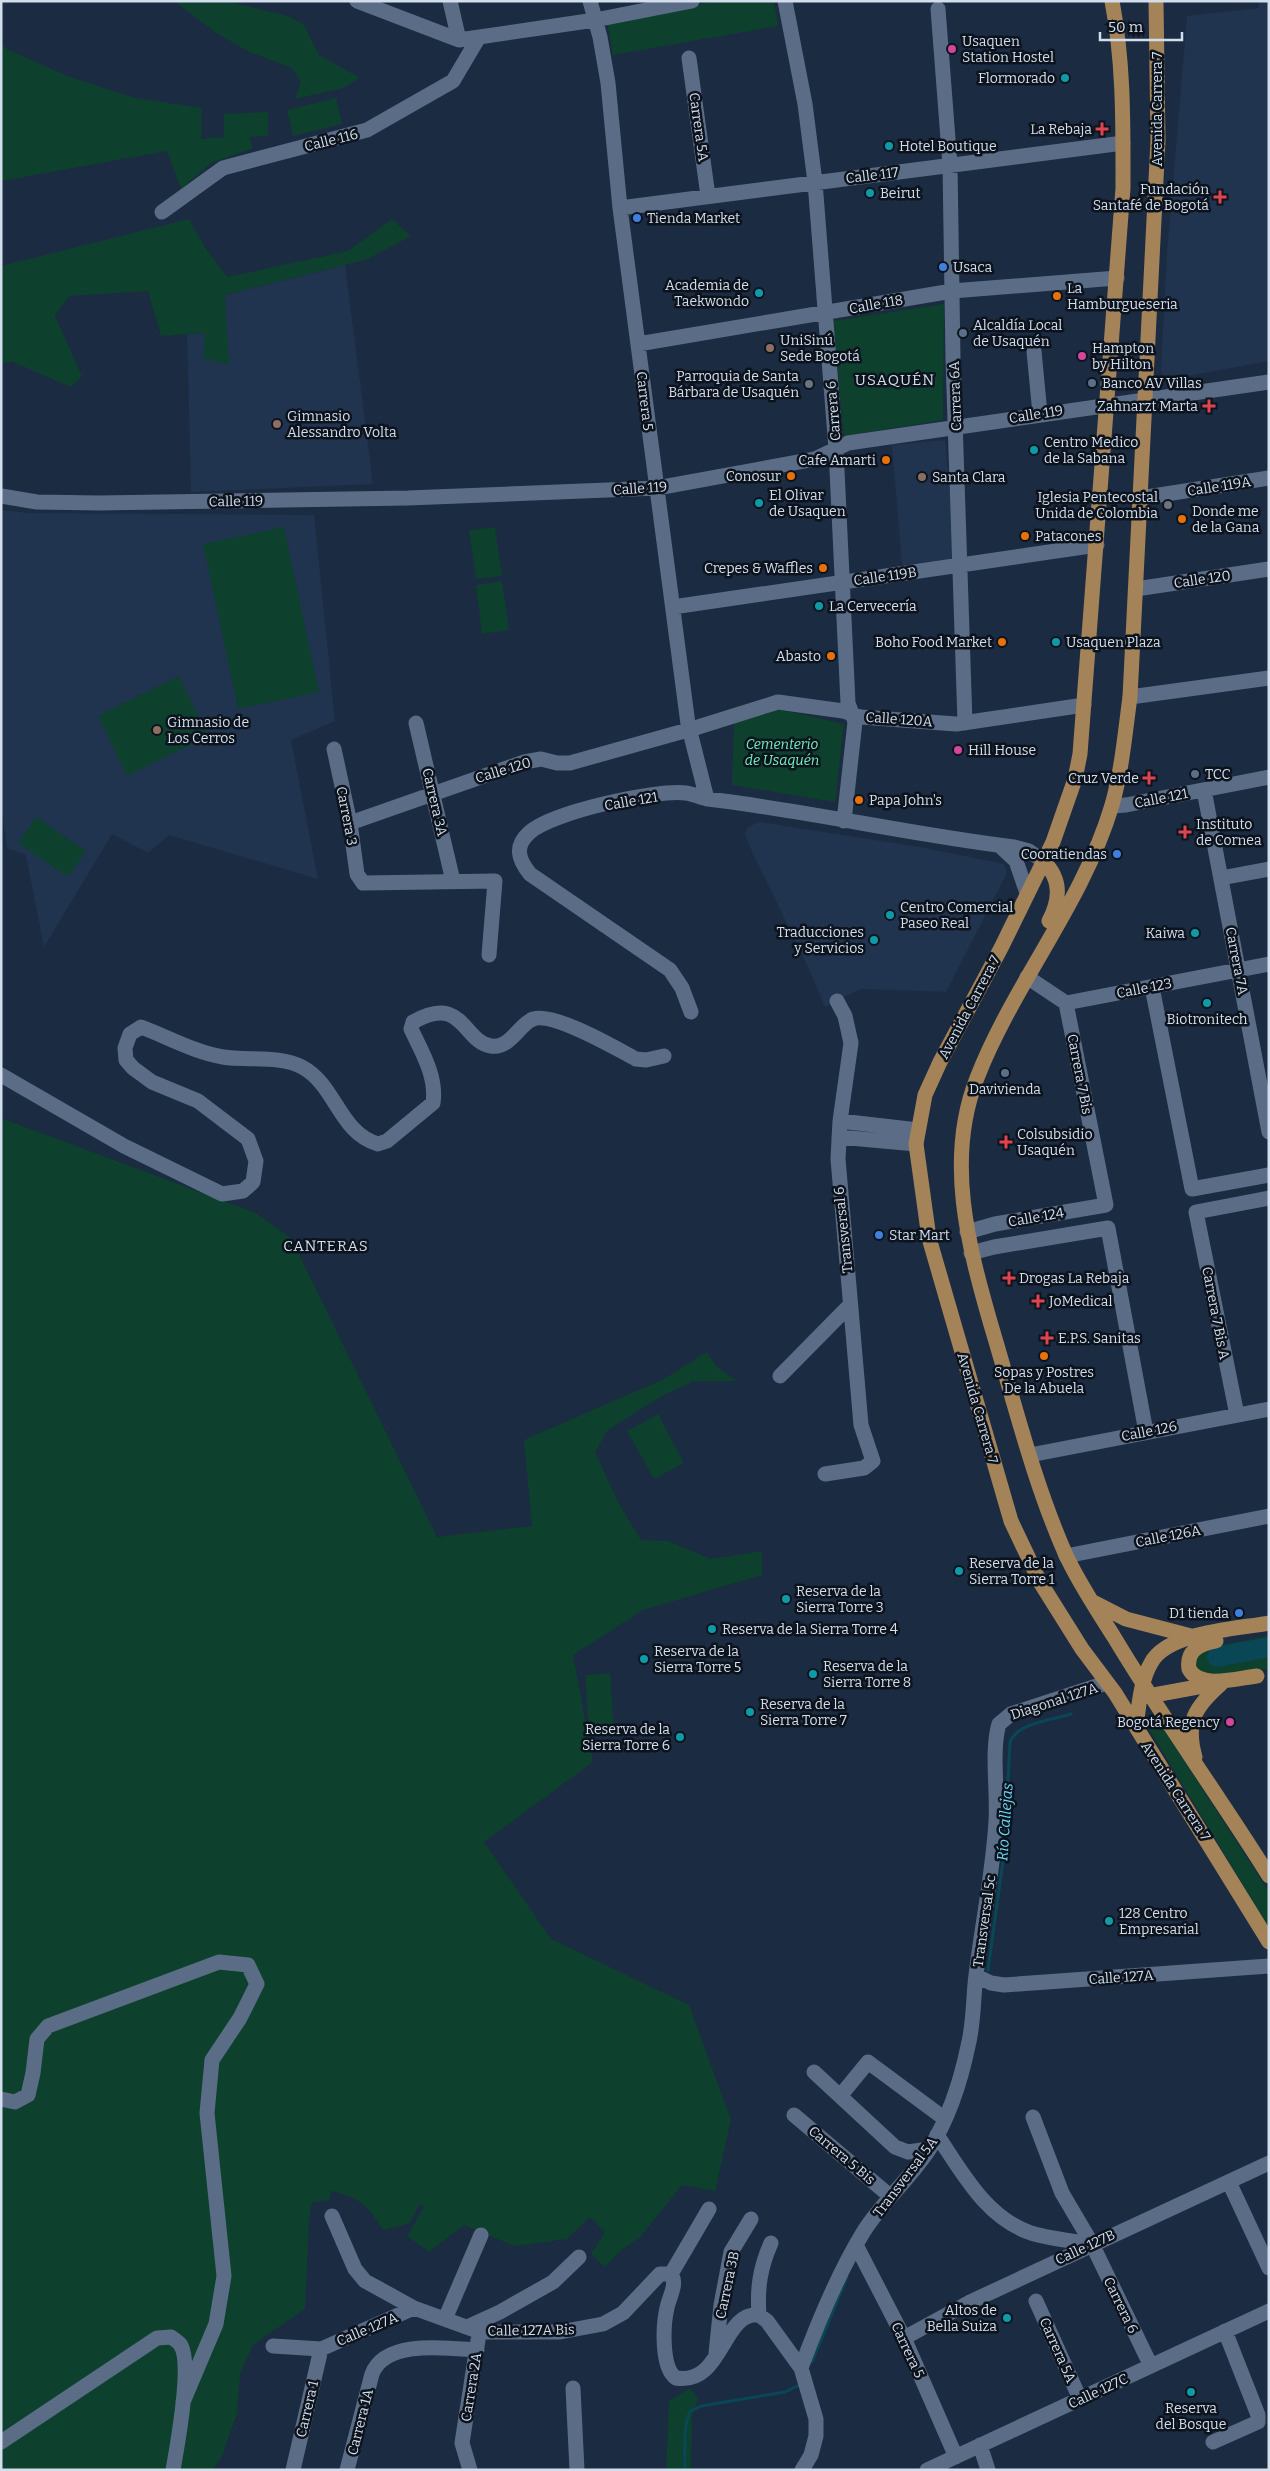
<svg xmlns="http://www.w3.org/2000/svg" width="1270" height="2471" font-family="Bitter,serif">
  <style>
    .built { fill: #20344f }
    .green { fill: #0d402d }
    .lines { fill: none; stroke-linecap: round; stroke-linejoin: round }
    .stream { stroke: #094757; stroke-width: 3 }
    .river { stroke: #094757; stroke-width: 20 }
    .minor { stroke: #5b6d86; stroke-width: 15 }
    .major { stroke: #a48358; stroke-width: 15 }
    .hotel-dot { fill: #d1479c; stroke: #0c131d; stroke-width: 2 }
    .culture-dot { fill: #0f9aa8; stroke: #0c131d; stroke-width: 2 }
    .health-dot { fill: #e0444e; stroke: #0c131d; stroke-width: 2 }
    .shop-dot { fill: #3f7fe0; stroke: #0c131d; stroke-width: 2 }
    .food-dot { fill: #e8710a; stroke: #0c131d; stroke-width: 2 }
    .service-dot { fill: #5c6f8a; stroke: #0c131d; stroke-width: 2 }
    .education-dot { fill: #8d6e63; stroke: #0c131d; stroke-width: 2 }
    .worship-dot { fill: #6b7280; stroke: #0c131d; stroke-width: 2 }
    .labels { text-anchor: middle; stroke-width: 5; stroke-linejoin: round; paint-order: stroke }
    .poi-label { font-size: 14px; fill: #d3deec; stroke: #0c131d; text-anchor: start }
    .street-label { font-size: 14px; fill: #d3deec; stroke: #0c131d }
    .park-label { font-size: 14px; font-style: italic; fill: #73f1bb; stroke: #0c131d }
    .neighbourhood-label { font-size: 15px; letter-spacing: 1px; fill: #d3deec; stroke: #0c131d }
    .water-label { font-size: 15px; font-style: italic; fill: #6bd6f7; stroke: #0c131d }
  </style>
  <rect width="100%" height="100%" fill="#1b2b41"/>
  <!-- built -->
  <path class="built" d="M1259 1H1269V361L1167 380 1161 373V369L1167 254 1187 16 1259 8Z
    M345 265 373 484 191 492 187 334 205 333 225 295Z
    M945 440 956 560 902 565 892 445Z
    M1 510 29 513 314 515 335 721 291 740 318 879 169 835 148 853 112 834 44 947 26 855 7 848 1 805Z
    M759 822 920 847 1004 864 1007 873 946 992 860 989 825 1007 808 967 747 841 745 834 748 827Z"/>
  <!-- green -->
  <path class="green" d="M174 1H226L288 16 303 24 319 55 360 78 343 88 295 99 301 82 292 68 249 52 215 32Z
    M716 1H774L778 26 613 55 607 21Z
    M1 43 7 49 67 76 135 98 202 108 201 139 224 137V114L268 112V136L249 137 253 148 211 163 181 189 167 151 1 181Z
    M336 98 342 124 293 136 287 110Z
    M189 219 205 247 227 277 348 251 392 219 411 236 368 259 225 295 229 365 203 358 205 333 161 336 148 291 69 296 55 316 82 376 71 387 13 362 1 363V266Z
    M944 304 943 420 844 436 833 321Z
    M284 527 319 692 238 709 203 544Z
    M495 527 502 576 476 579 469 530Z
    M502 581 509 630 482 634 476 585Z
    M179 676 208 736 127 776 98 716Z
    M783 710 844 724 835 802 732 785 734 722 771 711Z
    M36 817 86 851 68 877 18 843Z
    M1 1118 256 1213 291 1238 437 1537 532 1526 524 1440 664 1379 707 1352 716 1366 737 1381H694L660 1397 608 1430 595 1452 618 1502 641 1540 668 1541 711 1559 762 1551V1575L643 1610 573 1655 593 1762 484 1842 551 1939 689 2005 731 2120 715 2191 682 2185 641 2236 619 2252 605 2267 591 2254 605 2232 590 2217 567 2239 514 2246 464 2225 429 2252 407 2236 424 2207 420 2204 409 2224 383 2230C367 2205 361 2198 331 2191L329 2200 312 2202 309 2219 305 2309 253 2345 240 2374 237 2414 222 2456 213 2470H1Z
    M658 1414 684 1463 654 1479 627 1431Z
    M1269 1636V1669L1208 1675 1196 1672 1195 1655 1205 1648Z
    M610 1673 614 1731 589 1733 585 1675Z
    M1160 1723 1269 1892V1928L1149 1729Z
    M690 2388 698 2398 692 2416 691 2470H666L669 2401Z"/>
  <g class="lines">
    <!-- stream -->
    <path class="stream" d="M988 1970 1004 1854 1010 1742C1017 1723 1053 1720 1071 1714
      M812 2362 847 2277
      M685 2470C685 2456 683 2423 690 2412 693 2409 698 2408 701 2406L785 2392 799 2385"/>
    <!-- river -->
    <path class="river" d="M1217 1657 1269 1647"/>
    <!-- minor -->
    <path class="minor" d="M357 1 459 40 595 20 692 1
      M450 1 459 40
      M590 1 600 37 608 83 620 208 688 724 707 799
      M785 1 805 104 815 182 836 449 848 703 855 722 844 821
      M938 9 950 165 953 359 965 723
      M689 58 708 196
      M620 208 1123 143
      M162 212 223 168 367 130 453 81 479 37
      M638 344 952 291 1117 278
      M1034 351 1040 414
      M1 496 37 502 99 503 408 498 657 488 815 459 848 443 1269 382
      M1140 498 1269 478
      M1136 589 1269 569
      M673 607 1097 545
      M1130 697 1269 678
      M416 723 453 881
      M334 749 350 823 357 874 363 883 495 881 489 955
      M1204 790 1269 1132
      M1112 806 1126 805 1269 777
      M350 823 524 762 541 759 557 763H570L695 728 778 702 843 711 861 717 956 724 1084 705
      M999 845 1016 861 1027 893
      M1221 878 1269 869
      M1027 977 1066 1003 1269 964
      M1152 987 1192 1189 1269 1175
      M691 1012 682 988 670 970 530 874C518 859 514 846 530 832 553 812 656 789 686 793 694 794 701 798 708 799 810 811 912 835 1014 847L1029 851 1043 861
      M1 1075 124 1146 222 1194 243 1191 253 1182 256 1161 248 1139 198 1101 152 1082 133 1068 126 1060 125 1048 130 1034 141 1027C168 1037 194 1052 223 1057 247 1061 280 1055 302 1067 336 1085 339 1133 378 1144L387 1141 433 1103C437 1077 422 1052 411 1029L413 1022C463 993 463 1042 491 1046 509 1049 518 1027 531 1020 549 1009 617 1049 636 1059L646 1060 664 1056
      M840 1121 918 1130
      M839 1137 916 1144
      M967 1232 995 1224 1106 1205 1066 1003
      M971 1253 994 1247 1108 1228 1146 1432
      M780 1376 850 1305
      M1237 1415 1196 1212 1269 1198
      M1030 1455 1269 1409
      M825 1474 864 1468 873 1461 861 1425 838 1159 840 1121 851 1043 845 1016 837 1001
      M1066 1556 1269 1516
      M976 1976 991 1983 1004 1985 1269 1966
      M814 2072 895 2147 908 2152 929 2149
      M841 2095 868 2062 945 2119
      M1 2099 15 2102 28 2095 33 2073 37 2039 48 2026 219 1962 248 1965 257 1984 240 2018 212 2060 207 2113 224 2276 216 2324 183 2402
      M794 2115 890 2196
      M1033 2117 1062 2193 1092 2244 1151 2366
      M937 2135C962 2172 986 2218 1031 2233 1051 2239 1072 2241 1092 2244
      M1229 2182 1269 2268
      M332 2216 355 2269 365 2281 414 2308 480 2332H560L603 2324 623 2313 660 2274H671
      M856 2245 904 2338 956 2457
      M671 2274C678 2284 669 2297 667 2308 663 2325 661 2368 676 2378 723 2386 722 2311 759 2315
      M671 2274 709 2209
      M1036 2301 1080 2399
      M759 2315 767 2321 801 2368 816 2419V2436L811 2455 802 2470
      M759 2315C757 2288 760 2268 771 2243
      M445 2319 481 2235
      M467 2327 500 2312 553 2282 579 2257
      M904 2338 970 2302 1269 2163
      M273 2346 321 2349 414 2308
      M716 2353 721 2305 731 2252 751 2219
      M801 2368C818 2322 838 2273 864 2231 883 2201 911 2178 930 2148 948 2119 961 2080 968 2046 974 2023 973 1998 976 1975 982 1924 993 1873 996 1821 998 1792 991 1750 999 1724L1011 1714 1106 1683
      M573 2388 577 2470
      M1 2442 157 2338 171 2337C174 2339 178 2342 180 2344 193 2362 177 2447 173 2470
      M1213 2442 1258 2422V2415L1225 2331
      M980 2445 988 2470
      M293 2470 321 2349
      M347 2470 372 2374C385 2339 447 2348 477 2350
      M470 2470 462 2443 478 2340
      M927 2470 1269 2311"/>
    <!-- major -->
    <path class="major" d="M1112 1C1124 64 1123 125 1123 188L1080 754 1075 779 1053 842 1001 948 940 1062 925 1095 916 1144 929 1238 1011 1521 1040 1582 1082 1649 1115 1693 1269 1942
      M1156 1 1158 140 1130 697C1125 733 1122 770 1112 805 1083 903 1014 983 977 1078 945 1159 968 1245 991 1325 1014 1401 1033 1480 1065 1553 1078 1582 1097 1610 1114 1637 1163 1719 1219 1796 1269 1876
      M1043 861C1062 879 1060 900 1049 921
      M1093 1602 1126 1619 1191 1636
      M1216 1641C1200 1644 1186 1650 1189 1669 1200 1690 1238 1678 1257 1676
      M1143 1697 1214 1684
      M1136 1727C1139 1706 1140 1682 1151 1663 1167 1632 1237 1629 1269 1623
      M1195 1757C1185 1722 1195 1707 1221 1684"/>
  </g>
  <!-- markers -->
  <g class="hotel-dot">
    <circle cx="952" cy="49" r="5"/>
    <circle cx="1082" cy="356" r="5"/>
    <circle cx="958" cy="750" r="5"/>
    <circle cx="1230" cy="1722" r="5"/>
  </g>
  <g class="culture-dot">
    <circle cx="1065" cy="78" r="5"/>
    <circle cx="889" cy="146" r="5"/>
    <circle cx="870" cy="193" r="5"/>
    <circle cx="759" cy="293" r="5"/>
    <circle cx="1034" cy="450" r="5"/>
    <circle cx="759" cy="503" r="5"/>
    <circle cx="819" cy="606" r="5"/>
    <circle cx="1056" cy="642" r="5"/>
    <circle cx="890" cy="915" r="5"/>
    <circle cx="1195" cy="933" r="5"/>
    <circle cx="874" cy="940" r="5"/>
    <circle cx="1207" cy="1003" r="5"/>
    <circle cx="959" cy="1571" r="5"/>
    <circle cx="786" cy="1599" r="5"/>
    <circle cx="712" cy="1629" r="5"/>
    <circle cx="644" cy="1659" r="5"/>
    <circle cx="813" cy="1674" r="5"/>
    <circle cx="750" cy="1712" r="5"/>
    <circle cx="680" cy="1737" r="5"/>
    <circle cx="1109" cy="1921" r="5"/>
    <circle cx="1007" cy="2318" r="5"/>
    <circle cx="1191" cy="2392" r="5"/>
  </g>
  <g class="health-dot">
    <path d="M1099.5 121.5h5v5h5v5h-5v5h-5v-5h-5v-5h5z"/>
    <path d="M1217.5 189.5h5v5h5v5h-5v5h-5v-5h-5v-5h5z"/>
    <path d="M1206.5 398.5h5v5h5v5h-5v5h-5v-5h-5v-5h5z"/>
    <path d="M1146.5 770.5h5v5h5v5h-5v5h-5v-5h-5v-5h5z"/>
    <path d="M1182.5 824.5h5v5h5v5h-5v5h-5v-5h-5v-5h5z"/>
    <path d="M1003.5 1134.5h5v5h5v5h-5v5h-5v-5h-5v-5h5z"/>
    <path d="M1006.5 1270.5h5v5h5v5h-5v5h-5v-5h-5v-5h5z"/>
    <path d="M1035.5 1293.5h5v5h5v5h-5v5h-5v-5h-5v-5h5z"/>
    <path d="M1044.5 1330.5h5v5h5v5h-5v5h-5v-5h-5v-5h5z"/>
  </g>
  <g class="shop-dot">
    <circle cx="637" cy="218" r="5"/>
    <circle cx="943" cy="267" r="5"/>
    <circle cx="1117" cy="854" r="5"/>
    <circle cx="879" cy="1235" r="5"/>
    <circle cx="1239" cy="1613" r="5"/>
  </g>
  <g class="food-dot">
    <circle cx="1057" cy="296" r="5"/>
    <circle cx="886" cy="460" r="5"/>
    <circle cx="791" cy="476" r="5"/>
    <circle cx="1182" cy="519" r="5"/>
    <circle cx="1025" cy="536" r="5"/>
    <circle cx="823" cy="568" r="5"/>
    <circle cx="1002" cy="642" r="5"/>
    <circle cx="831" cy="656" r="5"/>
    <circle cx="859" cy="800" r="5"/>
    <circle cx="1044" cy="1356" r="5"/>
  </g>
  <g class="service-dot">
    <circle cx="963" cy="333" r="5"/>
    <circle cx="1092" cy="383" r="5"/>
    <circle cx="1195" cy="774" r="5"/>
    <circle cx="1005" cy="1073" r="5"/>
  </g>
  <g class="education-dot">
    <circle cx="770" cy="348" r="5"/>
    <circle cx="277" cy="424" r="5"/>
    <circle cx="922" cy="477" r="5"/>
    <circle cx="157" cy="730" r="5"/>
  </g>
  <g class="worship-dot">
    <circle cx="809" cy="384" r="5"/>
    <circle cx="1168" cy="505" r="5"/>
  </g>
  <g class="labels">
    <!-- poi labels -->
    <g class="poi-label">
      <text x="962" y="46">Usaquen<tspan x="962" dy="16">Station Hostel</tspan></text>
      <text x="1055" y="83" text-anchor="end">Flormorado</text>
      <text x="1092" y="134" text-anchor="end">La Rebaja</text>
      <text x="899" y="151">Hotel Boutique</text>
      <text x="1209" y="194" text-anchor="end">Fundación<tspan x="1209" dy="16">Santafé de Bogotá</tspan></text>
      <text x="880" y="198">Beirut</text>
      <text x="647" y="223">Tienda Market</text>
      <text x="953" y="272">Usaca</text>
      <text x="749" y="290" text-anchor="end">Academia de<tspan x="749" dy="16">Taekwondo</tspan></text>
      <text x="1067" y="293">La<tspan x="1067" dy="16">Hamburgueseria</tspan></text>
      <text x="973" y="330">Alcaldía Local<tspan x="973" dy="16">de Usaquén</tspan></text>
      <text x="780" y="345">UniSinú<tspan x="780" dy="16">Sede Bogotá</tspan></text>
      <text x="1092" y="353">Hampton<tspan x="1092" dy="16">by Hilton</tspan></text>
      <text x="799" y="381" text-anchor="end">Parroquia de Santa<tspan x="799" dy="16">Bárbara de Usaquén</tspan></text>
      <text x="1102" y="388">Banco AV Villas</text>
      <text x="1198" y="411" text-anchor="end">Zahnarzt Marta</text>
      <text x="287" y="421">Gimnasio<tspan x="287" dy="16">Alessandro Volta</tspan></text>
      <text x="1044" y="447">Centro Medico<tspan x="1044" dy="16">de la Sabana</tspan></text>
      <text x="876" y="465" text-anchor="end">Cafe Amarti</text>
      <text x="781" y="481" text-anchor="end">Conosur</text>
      <text x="932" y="482">Santa Clara</text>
      <text x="769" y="500">El Olivar<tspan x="769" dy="16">de Usaquen</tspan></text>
      <text x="1158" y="502" text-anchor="end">Iglesia Pentecostal<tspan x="1158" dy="16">Unida de Colombia</tspan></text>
      <text x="1192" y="516">Donde me<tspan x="1192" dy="16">de la Gana</tspan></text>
      <text x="1035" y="541">Patacones</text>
      <text x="813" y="573" text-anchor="end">Crepes &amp; Waffles</text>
      <text x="829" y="611">La Cervecería</text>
      <text x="992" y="647" text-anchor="end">Boho Food Market</text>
      <text x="1066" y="647">Usaquen Plaza</text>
      <text x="821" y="661" text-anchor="end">Abasto</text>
      <text x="167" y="727">Gimnasio de<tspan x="167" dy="16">Los Cerros</tspan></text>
      <text x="968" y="755">Hill House</text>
      <text x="1205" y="779">TCC</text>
      <text x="1139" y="783" text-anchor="end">Cruz Verde</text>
      <text x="869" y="805">Papa John's</text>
      <text x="1196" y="829">Instituto<tspan x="1196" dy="16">de Cornea</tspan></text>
      <text x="1107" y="859" text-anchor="end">Cooratiendas</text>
      <text x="900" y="912">Centro Comercial<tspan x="900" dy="16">Paseo Real</tspan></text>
      <text x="864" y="937" text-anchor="end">Traducciones<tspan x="864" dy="16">y Servicios</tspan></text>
      <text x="1185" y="938" text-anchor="end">Kaiwa</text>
      <text x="1207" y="1024" text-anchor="middle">Biotronitech</text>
      <text x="1005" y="1094" text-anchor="middle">Davivienda</text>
      <text x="1017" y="1139">Colsubsidio<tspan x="1017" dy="16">Usaquén</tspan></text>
      <text x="889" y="1240">Star Mart</text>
      <text x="1019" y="1283">Drogas La Rebaja</text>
      <text x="1049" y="1306">JoMedical</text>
      <text x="1058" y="1343">E.P.S. Sanitas</text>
      <text x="1044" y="1377" text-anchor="middle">Sopas y Postres<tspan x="1044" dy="16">De la Abuela</tspan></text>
      <text x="969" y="1568">Reserva de la<tspan x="969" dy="16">Sierra Torre 1</tspan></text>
      <text x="796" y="1596">Reserva de la<tspan x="796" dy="16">Sierra Torre 3</tspan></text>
      <text x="1229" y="1618" text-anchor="end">D1 tienda</text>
      <text x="722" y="1634">Reserva de la Sierra Torre 4</text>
      <text x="654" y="1656">Reserva de la<tspan x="654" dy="16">Sierra Torre 5</tspan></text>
      <text x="823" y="1671">Reserva de la<tspan x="823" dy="16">Sierra Torre 8</tspan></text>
      <text x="760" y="1709">Reserva de la<tspan x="760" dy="16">Sierra Torre 7</tspan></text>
      <text x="1220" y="1727" text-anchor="end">Bogotá Regency</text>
      <text x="670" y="1734" text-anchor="end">Reserva de la<tspan x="670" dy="16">Sierra Torre 6</tspan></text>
      <text x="1119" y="1918">128 Centro<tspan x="1119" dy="16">Empresarial</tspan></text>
      <text x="997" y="2315" text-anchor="end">Altos de<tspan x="997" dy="16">Bella Suiza</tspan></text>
      <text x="1191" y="2413" text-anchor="middle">Reserva<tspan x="1191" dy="16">del Bosque</tspan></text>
    </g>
    <!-- street labels -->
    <g class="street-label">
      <text transform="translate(1157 109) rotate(-90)" y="5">Avenida Carrera 7</text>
      <text transform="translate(699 127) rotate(82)" y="5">Carrera 5A</text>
      <text transform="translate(331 140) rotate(-14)" y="5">Calle 116</text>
      <text transform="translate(872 175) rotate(-7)" y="5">Calle 117</text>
      <text transform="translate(876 304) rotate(-10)" y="5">Calle 118</text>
      <text transform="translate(955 396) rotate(-92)" y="5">Carrera 6A</text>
      <text transform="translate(645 401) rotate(83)" y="5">Carrera 5</text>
      <text transform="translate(833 411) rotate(-95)" y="5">Carrera 6</text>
      <text transform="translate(1036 414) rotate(-9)" y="5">Calle 119</text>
      <text transform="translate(1219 486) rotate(-9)" y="5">Calle 119A</text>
      <text transform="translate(640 488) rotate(-4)" y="5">Calle 119</text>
      <text transform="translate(236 501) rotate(-1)" y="5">Calle 119</text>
      <text transform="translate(885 576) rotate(-8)" y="5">Calle 119B</text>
      <text transform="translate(1202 579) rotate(-8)" y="5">Calle 120</text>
      <text transform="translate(899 719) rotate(4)" y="5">Calle 120A</text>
      <text transform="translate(503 770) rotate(-17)" y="5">Calle 120</text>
      <text transform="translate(1161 798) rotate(-11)" y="5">Calle 121</text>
      <text transform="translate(631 801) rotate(-10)" y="5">Calle 121</text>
      <text transform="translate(435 802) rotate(77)" y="5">Carrera 3A</text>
      <text transform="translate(347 816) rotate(79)" y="5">Carrera 3</text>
      <text transform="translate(1237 961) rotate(79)" y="5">Carrera 7A</text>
      <text transform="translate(1144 988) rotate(-11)" y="5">Calle 123</text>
      <text transform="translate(969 1007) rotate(-62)" y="5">Avenida Carrera 7</text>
      <text transform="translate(1080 1074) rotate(79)" y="5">Carrera 7 Bis</text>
      <text transform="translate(1036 1217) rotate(-10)" y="5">Calle 124</text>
      <text transform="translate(843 1230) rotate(-96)" y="5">Transversal 6</text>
      <text transform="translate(1216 1313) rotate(79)" y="5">Carrera 7 Bis A</text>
      <text transform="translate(978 1408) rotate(74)" y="5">Avenida Carrera 7</text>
      <text transform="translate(1149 1431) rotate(-11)" y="5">Calle 126</text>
      <text transform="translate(1168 1536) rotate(-11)" y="5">Calle 126A</text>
      <text transform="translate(1054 1701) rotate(-18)" y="5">Diagonal 127A</text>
      <text transform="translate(1176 1791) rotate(57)" y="5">Avenida Carrera 7</text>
      <text transform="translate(984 1921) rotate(-82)" y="5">Transversal 5c</text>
      <text transform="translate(1121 1977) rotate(-4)" y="5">Calle 127A</text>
      <text transform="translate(842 2155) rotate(40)" y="5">Carrera 5 Bis</text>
      <text transform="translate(905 2177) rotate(-53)" y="5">Transversal 5A</text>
      <text transform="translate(1085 2247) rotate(-25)" y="5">Calle 127B</text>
      <text transform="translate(727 2285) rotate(-78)" y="5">Carrera 3B</text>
      <text transform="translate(1121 2305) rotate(64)" y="5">Carrera 6</text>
      <text transform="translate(367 2329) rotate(-23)" y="5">Calle 127A</text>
      <text transform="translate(531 2330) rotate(-1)" y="5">Calle 127A Bis</text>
      <text transform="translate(908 2350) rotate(65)" y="5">Carrera 5</text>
      <text transform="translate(1058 2350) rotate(66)" y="5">Carrera 5A</text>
      <text transform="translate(471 2387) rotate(-81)" y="5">Carrera 2A</text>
      <text transform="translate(1098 2391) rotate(-25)" y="5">Calle 127C</text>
      <text transform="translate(307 2409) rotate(-77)" y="5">Carrera 1</text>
      <text transform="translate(360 2422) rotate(-76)" y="5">Carrera 1A</text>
    </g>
    <!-- park labels -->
    <g class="park-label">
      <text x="782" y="749">Cementerio<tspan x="782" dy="16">de Usaquén</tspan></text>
    </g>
    <!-- neighbourhood labels -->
    <g class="neighbourhood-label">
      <text x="895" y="385">USAQUÉN</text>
      <text x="326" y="1251">CANTERAS</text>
    </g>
    <!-- water labels -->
    <g class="water-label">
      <text transform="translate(1005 1822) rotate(-86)" y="5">Río Callejas</text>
    </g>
  </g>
  <!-- border -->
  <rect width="1270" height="2471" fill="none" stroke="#d3deec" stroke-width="5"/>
  <!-- scale -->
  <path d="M1100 32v8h82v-8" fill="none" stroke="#d3deec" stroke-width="2.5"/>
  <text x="1108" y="32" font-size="15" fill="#d3deec" stroke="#0c131d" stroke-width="4" paint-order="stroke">50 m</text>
</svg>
